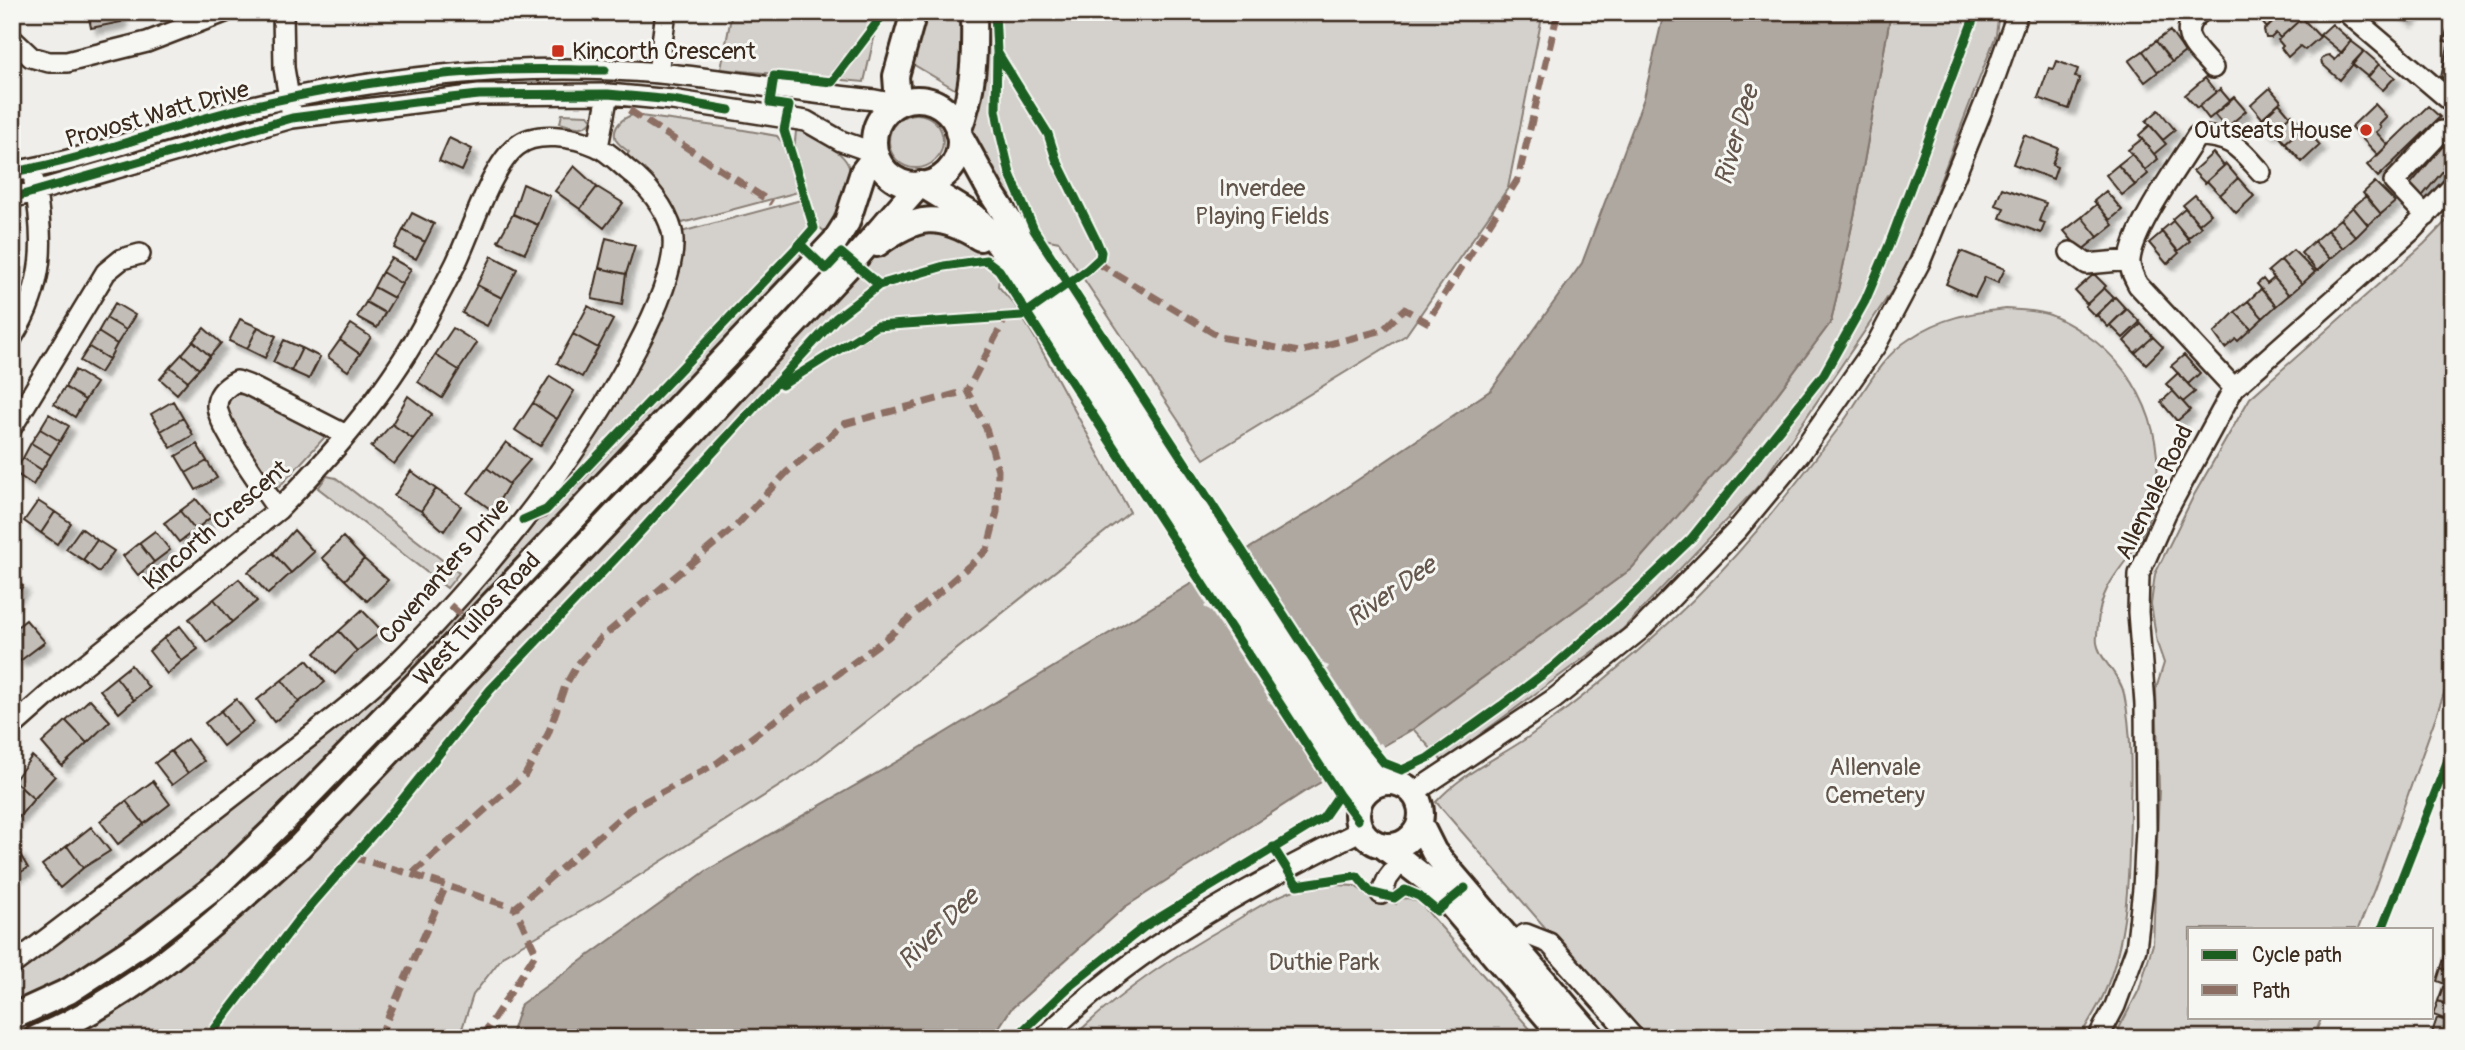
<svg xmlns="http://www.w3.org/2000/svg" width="2465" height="1050" font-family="Pangolin,sans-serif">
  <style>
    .green { fill: #d4d1cc; stroke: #887e75; stroke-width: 2 }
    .water { fill: #afa8a1; stroke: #81766d; stroke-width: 2 }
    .pier { fill: #efeeea }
    .building { fill: #c2bdb7; stroke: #3b2a1e; stroke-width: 2; filter: url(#shadow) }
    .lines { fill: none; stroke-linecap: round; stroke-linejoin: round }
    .minor-casing { stroke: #3b2a1e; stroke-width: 24 }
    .major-casing { stroke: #3b2a1e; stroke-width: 30 }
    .minor { stroke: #f6f6f2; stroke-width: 19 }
    .major { stroke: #f6f6f2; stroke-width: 24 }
    .quiet { stroke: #8d6e63; stroke-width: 7; stroke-dasharray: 14 7; stroke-linecap: butt }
    .cycleway-casing { stroke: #f6f6f2; stroke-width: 13 }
    .cycleway { stroke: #1b5e20; stroke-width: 9 }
    .poi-dot { fill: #c8321e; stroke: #f6f6f2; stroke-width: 2.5 }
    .labels { text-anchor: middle; stroke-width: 6; stroke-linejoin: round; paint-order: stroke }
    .poi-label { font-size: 24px; fill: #3b2a1e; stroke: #f6f6f2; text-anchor: start }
    .street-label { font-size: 24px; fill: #3b2a1e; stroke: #f6f6f2 }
    .park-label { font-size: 24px; fill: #61544a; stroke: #f6f6f2 }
    .water-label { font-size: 26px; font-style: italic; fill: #64564c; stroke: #f6f6f2 }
  </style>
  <defs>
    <filter id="shadow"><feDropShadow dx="6" dy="6" stdDeviation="2" flood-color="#0004"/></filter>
  </defs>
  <rect width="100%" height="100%" fill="#efeeea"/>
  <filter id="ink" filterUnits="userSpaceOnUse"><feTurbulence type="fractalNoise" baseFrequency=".0143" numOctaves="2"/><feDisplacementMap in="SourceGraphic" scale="14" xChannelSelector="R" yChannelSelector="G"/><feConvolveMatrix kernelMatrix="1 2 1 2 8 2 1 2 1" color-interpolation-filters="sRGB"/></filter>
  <g filter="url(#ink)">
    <!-- green -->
    <path class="green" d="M732 12H880L864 82 721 69Z
      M927 12H962L965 53 958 91 911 63Z
      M974 12H1543L1508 188 1406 335 1204 459 1059 242 1019 234 959 115Z
      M1891 12H1999L1996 35 1906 270 1763 481 1623 629 1443 762 1413 729 1631 569 1738 447 1831 322 1855 212Z
      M562 114 588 115 592 120C585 132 570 126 560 123Z
      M889 141a27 27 0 1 1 54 0a27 27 0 1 1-54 0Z
      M633 115 738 129 777 136 782 142 798 192 682 223 653 180 626 157 629 152C625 149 619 145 616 140 611 128 623 117 633 115Z
      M796 131C808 131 816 137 826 144 835 150 845 156 849 167 855 184 837 220 827 234L817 225 805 191 794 152Z
      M921 184 1003 251 998 286 1014 304 1035 338 1130 512 803 771 599 901 504 955 473 995 459 1038H37L198 938Z
      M801 200 809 228 546 506 662 315C675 288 684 263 681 232Z
      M2453 214V668L2374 890 2358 929H2190V1017H2322L2313 1038H2114L2139 990 2153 944 2159 789 2156 689 2164 663 2157 643 2151 604 2155 574 2194 495 2250 398 2424 244Z
      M798 252 803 257 465 616 457 609 528 525 545 518 586 477Z
      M2006 309C2018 310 2031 310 2043 313 2057 316 2073 326 2085 334 2147 375 2174 455 2147 524 2133 563 2102 575 2098 622 2098 628 2096 637 2097 643 2099 659 2121 676 2124 694 2132 732 2131 771 2130 810 2129 872 2129 938 2103 996 2096 1011 2087 1024 2079 1038H1641L1436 802C1461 774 1496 759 1527 738 1578 702 1626 663 1671 621 1734 563 1787 496 1838 429 1862 398 1877 359 1911 338 1942 317 1970 313 2006 309Z
      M235 394 247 395 323 431 324 438 279 487 269 482 225 414 228 396Z
      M327 476 336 478 459 573 447 588 318 488Z
      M455 611 462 618 344 744 234 855 169 911 80 972 12 1007V974Z
      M1318 884 1355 886 1365 893 1366 896 1396 904C1403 894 1412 899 1421 904L1538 1038H1072C1119 993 1173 956 1230 924 1258 907 1285 889 1318 884Z"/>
    <!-- water -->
    <path class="water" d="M1664 12H1891L1855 212 1831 322 1738 447 1631 569 1413 729 1304 792 1125 907 1011 1009 992 1038H510L521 1004 706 871 905 757 1319 506 1491 390 1582 263 1644 98Z"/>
    <!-- pier -->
    <path class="pier" d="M1246 545 1324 664 1329 666 1327 669 1378 744 1381 743 1385 749 1323 785 1320 781 1322 778 1272 704 1267 700 1268 698 1210 610 1204 607 1206 604 1190 579Z"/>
    <!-- building -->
    <path class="building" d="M88 12H119L121 22 91 28Z
      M2258 12H2284L2267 28 2261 21 2264 18Z
      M2284 12H2297L2302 18 2280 38 2276 33 2271 38H2266L2264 30Z
      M2394 12H2415L2407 21Z
      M2302 18 2320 37 2305 50 2300 46 2288 57 2281 48 2283 46 2278 40Z
      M2332 24 2351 41 2342 53 2320 35Z
      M2447 30 2453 32V47L2448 46 2449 42 2444 41Z
      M2170 31 2185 52 2172 62 2156 41Z
      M2156 41 2172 62 2158 72 2143 51Z
      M2351 41 2364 51 2340 80 2322 64 2321 60 2325 56 2329 55 2335 60Z
      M2448 46 2453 47V80L2441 77Z
      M2143 51 2158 72 2145 82 2129 61Z
      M2364 51 2379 64 2368 77 2352 64Z
      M2057 61 2078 69 2075 77 2080 78 2069 109 2038 98 2049 68 2054 69Z
      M2379 64 2395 77 2383 90 2368 77Z
      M2205 78 2216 92 2197 108 2185 95Z
      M2270 88 2281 101 2262 118 2251 105Z
      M2220 89 2230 101 2209 119 2199 106Z
      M2234 97 2246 111 2226 128 2214 114Z
      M2279 103 2290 116 2270 133 2260 121Z
      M2375 104 2387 117 2379 125 2381 128 2376 132 2388 145 2378 155 2351 127Z
      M2428 106 2440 117 2378 177 2367 165Z
      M2159 110 2175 130 2163 140 2146 121Z
      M2292 114 2304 127 2285 143 2274 130Z
      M2150 125 2166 144 2154 154 2139 135Z
      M2304 127 2320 145 2302 162 2285 143Z
      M2453 134V159L2419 200 2408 187Z
      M2024 135 2058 148 2052 165 2057 167 2053 179 2013 164Z
      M449 138 472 149 462 171 439 161Z
      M2142 139 2158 159 2145 170 2128 150Z
      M2213 153 2224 166 2205 183 2193 171Z
      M2132 154 2148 174 2135 185 2118 165Z
      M2226 164 2238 178 2220 195 2207 181Z
      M2118 165 2135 185 2122 195 2106 175Z
      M574 166 597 187 580 209 555 191Z
      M2238 178 2254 196 2236 213 2220 195Z
      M2375 182 2395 202 2381 214 2363 193Z
      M523 184 550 196 538 225 513 214Z
      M597 187 623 203 604 228 580 209Z
      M2002 188 2046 203 2039 221 2045 223 2041 233 2000 218 2004 208 1995 205Z
      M2106 191 2122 210 2110 220 2094 201Z
      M2195 195 2211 214 2199 224 2183 205Z
      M2366 196 2381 214 2368 225 2353 207Z
      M2097 204 2113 225 2098 237 2082 217Z
      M2353 207 2368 225 2356 237 2340 219Z
      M2185 208 2201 227 2188 238 2172 219Z
      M412 213 434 224 425 242 403 230Z
      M513 214 538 225 525 253 498 241Z
      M2082 217 2098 237 2081 251 2064 231Z
      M2340 219 2356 237 2343 248 2327 230Z
      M2173 221 2190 241 2178 251 2161 231Z
      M403 230 425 242 416 259 394 248Z
      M2327 230 2343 248 2330 259 2314 241Z
      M2162 232 2179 253 2167 264 2149 243Z
      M606 238 635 245 626 274 599 268Z
      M2314 241 2330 259 2317 271 2301 253Z
      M2293 250 2315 272 2302 284 2281 260Z
      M1961 251 2005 269 1998 283 1985 277 1975 297 1946 284Z
      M492 256 517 269 502 298 477 285Z
      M391 258 411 269 402 284 382 272Z
      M2281 260 2302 284 2289 295 2268 271Z
      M599 268 626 274 622 305 592 299Z
      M382 272 402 284 394 298 374 287Z
      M2094 274 2106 286 2087 304 2075 291Z
      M2274 278 2289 295 2276 306 2257 284 2263 279 2267 284Z
      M477 285 502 298 487 326 462 313Z
      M374 287 394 298 385 313 366 302Z
      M2104 288 2114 298 2095 316 2085 306Z
      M2261 289 2276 306 2263 318 2248 301Z
      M2115 297 2126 309 2108 327 2097 315Z
      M2248 301 2263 318 2251 329 2235 312Z
      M366 302 385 313 377 328 357 317Z
      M115 303 135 315 126 330 106 318Z
      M588 306 613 320 598 348 573 334Z
      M2127 309 2140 322 2123 338 2110 325Z
      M2235 312 2251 329 2238 341 2236 339 2225 348 2214 333Z
      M106 318 126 330 117 344 98 332Z
      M240 319 258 327 247 349 229 341Z
      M351 324 371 337 360 354 340 340Z
      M2141 324 2153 337 2135 353 2124 341Z
      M258 327 276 336 265 358 247 349Z
      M204 328 221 343 210 356 193 341Z
      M453 328 477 343 459 370 435 355Z
      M98 332 117 344 109 359 89 347Z
      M573 334 598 348 582 377 557 363Z
      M2153 337 2163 347 2146 364 2135 353Z
      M284 340 302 348 291 371 273 362Z
      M340 340 360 354 348 371 328 357Z
      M193 341 210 356 199 369 182 354Z
      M89 347 109 359 100 373 80 361Z
      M302 348 320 357 309 379 291 371Z
      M182 354 199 369 188 381 170 367Z
      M435 355 459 370 442 398 418 382Z
      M2184 355 2200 373 2188 384 2171 366Z
      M170 367 188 381 177 394 160 379Z
      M75 370 96 383 85 400 65 387Z
      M2178 373 2195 392 2183 402 2166 384Z
      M550 376 574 391 557 419 533 403Z
      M65 387 85 400 75 417 54 404Z
      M2173 391 2190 410 2177 421 2161 402Z
      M408 396 432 414 413 439 392 424Z
      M173 401 183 418 161 431 151 414Z
      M533 403 557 419 540 446 515 430Z
      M49 414 69 426 60 441 40 429Z
      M183 418 193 435 171 448 161 431Z
      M392 424 413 439 394 464 371 447Z
      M40 429 60 441 51 455 31 443Z
      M506 442 530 460 509 484 487 468Z
      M31 443 51 455 42 470 23 458Z
      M197 444 207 461 186 473 176 456Z
      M23 458 42 470 33 485 14 472Z
      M207 461 217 478 196 490 186 473Z
      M487 468 509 484 493 511 468 493Z
      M411 471 436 489 421 511 394 496Z
      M436 489 461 506 444 531 421 511Z
      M196 499 211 517 195 530 180 511Z
      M38 501 55 512 41 533 24 521Z
      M180 511 195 530 179 542 164 523Z
      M55 512 71 523 57 544 41 533Z
      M81 528 97 540 83 560 66 549Z
      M294 530 314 552 291 573 273 553Z
      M155 531 170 550 154 562 139 543Z
      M343 537 364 559 345 580 322 558Z
      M97 540 114 551 99 572 83 560Z
      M139 543 154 562 138 575 123 556Z
      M273 553 291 573 268 594 248 572Z
      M364 559 388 580 367 601 345 580Z
      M12 578 23 586 12 601Z
      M239 579 257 601 232 622 214 599Z
      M214 599 232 622 207 642 189 619Z
      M362 610 382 631 357 651 339 631Z
      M26 620 45 642 20 661 12 652V631Z
      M180 626 198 649 182 661 164 638Z
      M339 631 357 651 335 674 315 653Z
      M164 638 182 661 167 674 149 651Z
      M307 660 325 682 299 702 282 680Z
      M131 665 149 688 134 700 116 677Z
      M116 677 134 700 119 713 100 690Z
      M282 680 299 702 274 722 257 700Z
      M90 699 110 721 87 743 66 721Z
      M236 699 254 722 238 734 221 711Z
      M221 711 238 734 223 746 205 723Z
      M66 721 87 743 62 766 42 743Z
      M187 739 204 761 188 773 171 751Z
      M171 751 188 773 172 785 155 763Z
      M32 756 55 776 34 799 14 781Z
      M14 781 34 799 14 823 12 783Z
      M153 781 170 804 144 824 126 801Z
      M126 801 144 824 118 844 100 821Z
      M91 827 110 851 83 868 67 846Z
      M67 846 83 868 60 888 42 865Z
      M18 851 28 868 12 877V855Z
      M2445 956 2453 958V972L2441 968Z
      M2441 968 2453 972V987L2437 981Z
      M2443 987 2453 990V1006L2438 1001Z
      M2438 1001 2453 1006V1022L2433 1015Z
      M2437 1018 2453 1023V1038L2432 1033Z"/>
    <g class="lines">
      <!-- minor casing -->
      <g class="minor-casing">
        <path id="minor" d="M283 12 284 68 291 110
          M2201 12C2173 32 2198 50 2213 68
          M2346 12 2453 103
          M12 39 31 57 49 62H67L147 42 225 12
          M658 73 666 12
          M598 147 608 94
          M12 172C107 156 195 116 289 98 410 74 535 62 659 73 731 80 803 93 875 100L896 104
          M12 198 292 118 479 95 608 94 672 100 806 121 841 141 875 153
          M2426 216 2394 182 2442 131
          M2070 252 2087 264 2130 260
          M12 338C45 285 45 240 34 181
          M2234 388 2138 285C2134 277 2129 269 2130 260 2133 228 2179 165 2197 136 2232 136 2239 148 2261 172
          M12 427 106 272 122 259 140 254
          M278 510C264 489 218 427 217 406 217 394 227 386 237 381L248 385 346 435
          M12 727 64 681 278 510C331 456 384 396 421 329 433 307 445 285 456 263 471 232 491 166 517 146 536 130 575 137 596 146 608 151 619 163 629 171 647 185 666 208 672 231 684 285 599 415 567 461 521 528 465 593 408 652 369 693 314 733 269 768 184 835 98 900 12 965
          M1413 793 1554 699 1640 630 1737 530 1800 454 1876 345 1920 262 1991 88 2018 12
          M1381 894 1388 878 1401 861
          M1511 942 1526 934 1549 943 1634 1038
          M1044 1038C1134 947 1248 887 1362 830
          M2098 1038 2115 1006 2136 949 2143 889 2146 828 2145 704 2138 612 2139 574 2166 513 2234 388 2410 232 2453 186"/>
      </g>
      <!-- major casing -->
      <g class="major-casing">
        <path id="major" d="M874 142a43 43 0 1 1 86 0a43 43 0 1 1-86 0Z
          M898 103 896 76 914 12
          M958 132C974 90 975 57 974 12
          M959 134 992 194 1352 747 1371 773 1386 782
          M921 184 975 217 988 230 1011 262 1353 786 1358 808
          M877 244C917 215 938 212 980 238
          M1357 814a32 32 0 1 1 64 0a32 32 0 1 1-64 0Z
          M1420 824 1434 852 1450 871 1593 1038
          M1382 845 1434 885 1565 1038
          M12 1017 69 991 144 942 215 887 281 823 437 663 835 241 847 222 863 172 876 155
          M37 1038C142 993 217 920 300 846L687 439 851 263 920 184"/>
      </g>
      <!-- minor -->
      <use href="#minor" class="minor"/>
      <!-- major -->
      <use href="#major" class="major"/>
      <!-- quiet -->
      <path class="quiet" d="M629 110 772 203
        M1096 262 1220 337 1299 352 1383 330 1404 309 1427 322 1518 179 1558 12
        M450 605 472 625
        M351 857C407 871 460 891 515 908L629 810 717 763 887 638 987 550 997 512 998 470 986 428 967 391 1006 317
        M413 873 525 775 548 734 565 686 577 665 601 638 736 526 787 472 844 424 967 391
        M379 1038 446 886
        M481 1038 536 953 515 908"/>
      <!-- cycleway casing -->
      <g class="cycleway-casing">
        <path id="cycleway" d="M885 12 832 82 774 76 770 103 789 106 784 130 814 228 800 244 826 269 841 253 879 285 944 266 986 260 999 270 1339 795 1358 820
          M995 12 997 52 996 110 1000 132 1010 174 1034 230 1363 737 1384 763 1402 770 1428 758 1501 706 1554 666 1618 609 1691 539 1824 374 1865 301 1889 245 1976 12
          M12 172C86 160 154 131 227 112 306 92 401 76 483 71 523 68 564 70 605 70
          M12 198 292 118 415 102 479 95 608 94 672 100 729 110
          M782 385 876 326 1022 316 1087 270 1100 258 1101 252 1096 240 1056 159 1048 134 997 52
          M523 520 546 510 800 244
          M1273 847 1297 885 1357 876 1370 892 1394 898 1405 890 1419 896 1437 911 1465 888
          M2382 929 2453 747
          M208 1038 298 920 394 810 490 690 630 543 836 318 879 285
          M1015 1038 1071 985 1144 927 1323 818 1339 795"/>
      </g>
      <!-- cycleway -->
      <use href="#cycleway" class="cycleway"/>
    </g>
  </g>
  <!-- markers -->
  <g class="poi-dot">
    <rect x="551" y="44" width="14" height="14" rx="3.5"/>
    <circle cx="2366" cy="130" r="7"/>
  </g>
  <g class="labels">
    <!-- poi labels -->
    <g class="poi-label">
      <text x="572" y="59">Kincorth Crescent</text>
      <text x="2352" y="138" text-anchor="end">Outseats House</text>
    </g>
    <!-- street labels -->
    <g class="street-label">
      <text transform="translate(157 114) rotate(-16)" y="8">Provost Watt Drive</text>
      <text transform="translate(2154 492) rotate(-64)" y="8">Allenvale Road</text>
      <text transform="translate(216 525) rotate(-41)" y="8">Kincorth Crescent</text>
      <text transform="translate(444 571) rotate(-49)" y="8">Covenanters Drive</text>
      <text transform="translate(477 619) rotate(-47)" y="8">West Tullos Road</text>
    </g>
    <!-- park labels -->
    <g class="park-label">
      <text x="1262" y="196">Inverdee<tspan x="1262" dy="28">Playing Fields</tspan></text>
      <text x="1875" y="775">Allenvale<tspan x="1875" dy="28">Cemetery</tspan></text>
      <text x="1324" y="970">Duthie Park</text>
    </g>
    <!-- water labels -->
    <g class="water-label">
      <text transform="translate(1736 135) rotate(-74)" y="9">River Dee</text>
      <text transform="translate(1391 591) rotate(-35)" y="9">River Dee</text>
      <text transform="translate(938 928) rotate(-45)" y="9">River Dee</text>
    </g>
  </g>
  <!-- margin -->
  <rect width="2465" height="1050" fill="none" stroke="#f6f6f2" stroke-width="42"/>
  <rect x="21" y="21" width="2423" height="1008" fill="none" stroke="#3b2a1e" stroke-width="2.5" filter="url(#ink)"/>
  <!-- legend -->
  <rect x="2188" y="928" width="245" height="91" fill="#f6f6f2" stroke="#aba49d" stroke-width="2"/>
  <rect x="2202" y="950" width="35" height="10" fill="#1b5e20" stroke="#aba49d" stroke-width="2"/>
  <text x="2252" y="962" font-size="21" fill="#3b2a1e">Cycle path</text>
  <rect x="2202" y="985" width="35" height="10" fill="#8d6e63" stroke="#aba49d" stroke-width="2"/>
  <text x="2252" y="998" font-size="21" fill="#3b2a1e">Path</text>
</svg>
